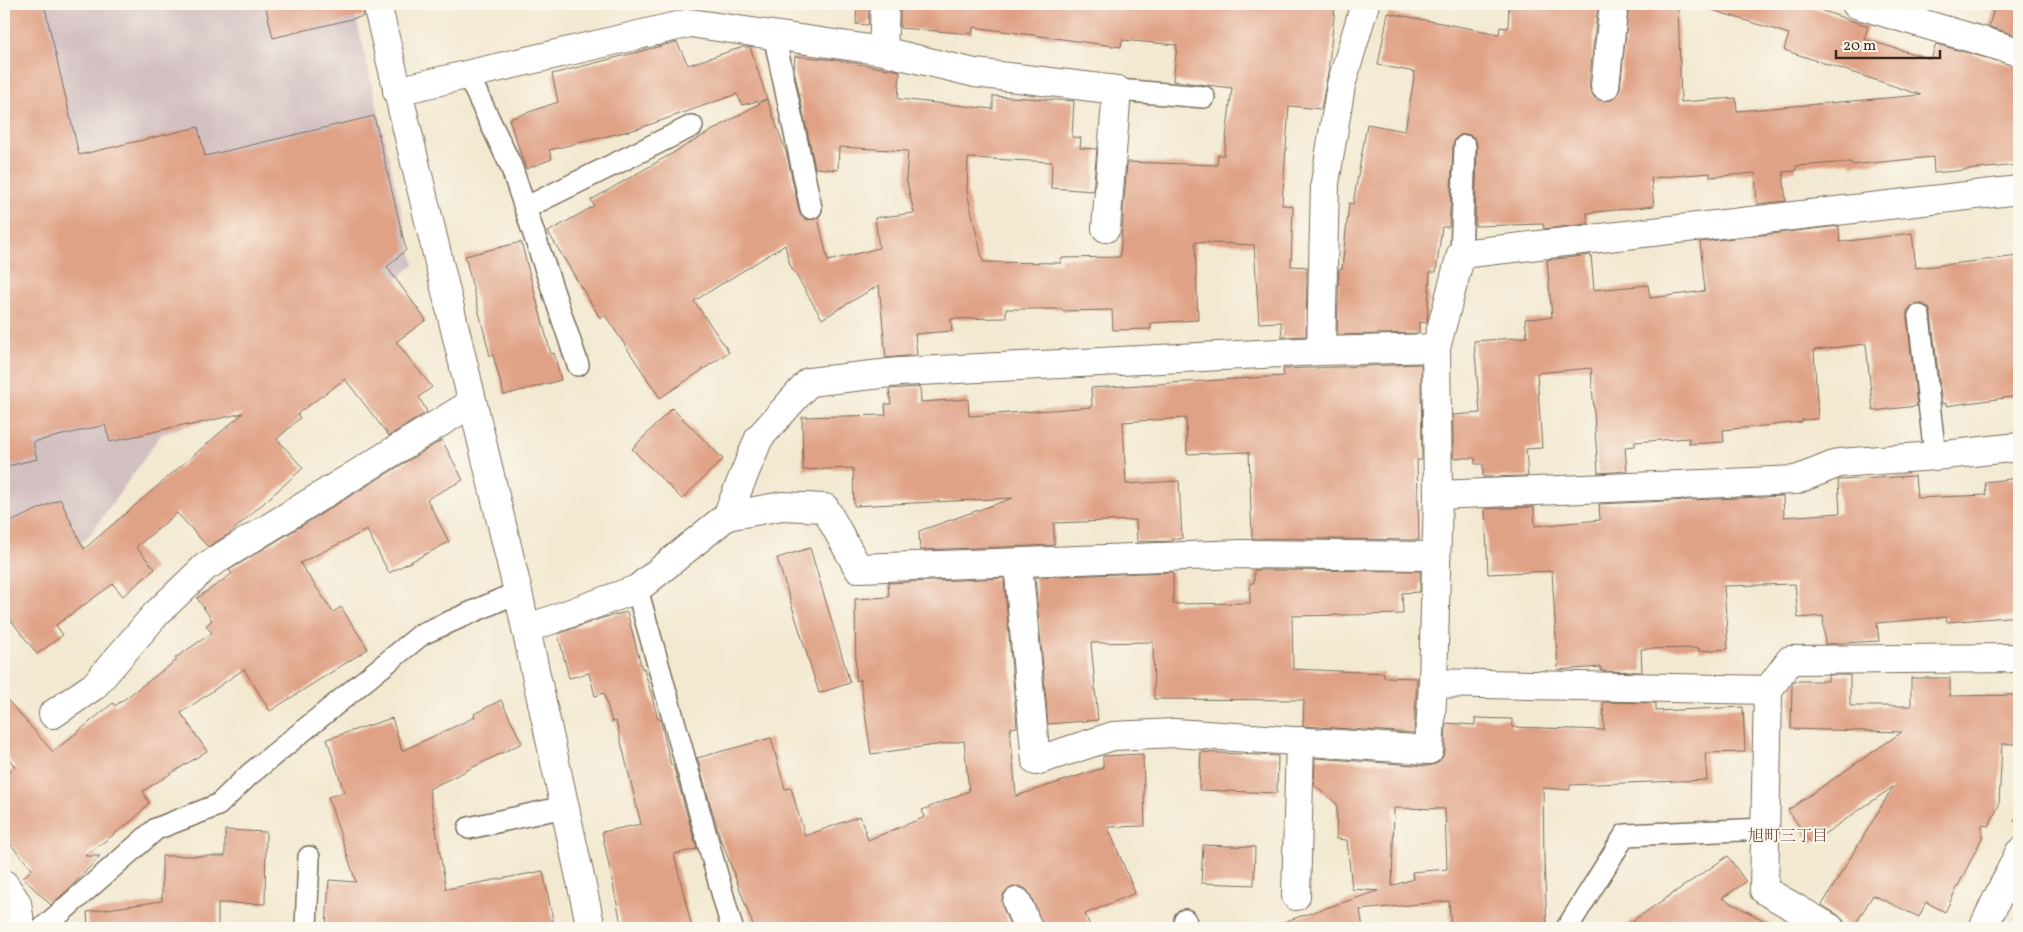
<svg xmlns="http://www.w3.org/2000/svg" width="2023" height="932" font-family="Vollkorn,'Noto Serif JP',serif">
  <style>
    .industrial { fill: #d2bfc0 }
    .building { fill: #e0a286; fill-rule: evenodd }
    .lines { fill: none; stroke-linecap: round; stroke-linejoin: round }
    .lane-casing { stroke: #7b6d5d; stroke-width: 24 }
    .street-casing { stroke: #7b6d5d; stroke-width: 30 }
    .secondary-casing { stroke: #7b6d5d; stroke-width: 30 }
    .path { stroke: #7b6d5d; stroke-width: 3; stroke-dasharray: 4 4; stroke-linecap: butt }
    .lane { stroke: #fff; stroke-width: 21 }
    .street { stroke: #fff; stroke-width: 28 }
    .secondary { stroke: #fff; stroke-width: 28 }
    .labels { text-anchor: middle; stroke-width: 4; stroke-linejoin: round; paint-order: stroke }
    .neighbourhood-label { font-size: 16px; fill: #755442; stroke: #fbf7ec }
  </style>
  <rect width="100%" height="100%" fill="#fbf7ec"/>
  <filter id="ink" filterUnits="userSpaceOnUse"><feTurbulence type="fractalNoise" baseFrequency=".02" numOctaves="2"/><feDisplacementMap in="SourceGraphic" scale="10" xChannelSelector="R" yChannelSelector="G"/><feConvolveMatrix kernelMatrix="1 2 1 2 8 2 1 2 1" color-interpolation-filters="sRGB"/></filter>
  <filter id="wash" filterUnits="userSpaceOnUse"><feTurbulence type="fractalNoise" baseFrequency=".0096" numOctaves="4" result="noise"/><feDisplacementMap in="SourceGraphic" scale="20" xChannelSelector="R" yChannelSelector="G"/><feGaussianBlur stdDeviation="1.12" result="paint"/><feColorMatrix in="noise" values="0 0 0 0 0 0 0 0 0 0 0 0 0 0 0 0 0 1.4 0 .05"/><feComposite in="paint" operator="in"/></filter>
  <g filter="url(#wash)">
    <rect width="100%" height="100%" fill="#f3e9d1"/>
    <!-- industrial -->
    <path class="industrial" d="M4 4H353L414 265 233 408 161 435 87 539 4 579Z"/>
    <g id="blocks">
      <!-- building -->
      <path class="building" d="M4 4H44L79 155 198 127 205 156 374 116 406 250 387 267 426 320 396 342 432 387 419 397 427 412 389 436 345 379 297 414 300 418 277 439 303 468 229 534 208 547 177 513 136 547 155 569 123 596 113 584 56 625 63 635 37 654 4 611V525L60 499 84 549 243 413 187 426V424L110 442 105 425 33 442 37 459 4 467Z
        M265 4H362L364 16 273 38Z
        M857 4H869L868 25 856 24Z
        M900 4H1296L1335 7 1328 73 1321 109 1289 106 1282 205 1293 206 1291 266 1307 267 1306 336 1282 337 1281 322 1259 323 1254 245 1195 242 1198 320 1151 323V329L1113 330 1112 310 1062 311V309H1006V318L951 319 952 331 915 334 917 355 886 358 879 285 822 319 790 265 785 245 694 301 729 352 660 398 605 315 600 318 548 232 594 206 591 200 767 99 787 155 799 211 801 216 807 220 818 218 828 261 879 248 875 218 914 213 906 178 908 151 839 147 838 170 815 168 794 70 795 56 836 60 900 71 898 99 993 109V96L1074 101 1072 137 1081 138 1080 148 1097 149 1093 191 1051 188 1052 162 968 158 967 192 983 262 1061 263V258L1120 257 1127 162 1217 165 1218 155H1224L1232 88 1173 81 1177 45 1122 40 1121 47 973 27 972 34 900 28Z
        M1509 4H1598L1589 85 1591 93 1595 98 1603 101 1612 100 1617 96 1620 88 1629 4H1678L1681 102 1736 98 1737 111 1921 95 1784 50 1789 34 1712 10 1713 4H1802L1868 26 1864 39 1931 59 1936 44 2019 67V165L1934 173 1933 157 1851 165V162L1796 166V171L1783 172 1786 201 1757 204 1755 173 1710 177V173L1651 178 1654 206 1587 213 1588 224 1544 229 1543 224 1475 226 1477 146 1476 141 1472 136 1466 134 1460 135 1455 139 1453 146 1449 227H1442L1436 272H1430L1427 323 1419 322V333L1337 335 1339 269H1342L1349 203 1353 204 1367 124 1405 131 1415 72 1378 65 1388 13 1499 34 1500 27 1508 28Z
        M1995 4H2019V36L1989 27Z
        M677 42 688 65 743 47H750L767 99 742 105 737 94 637 129 549 150 552 159 526 169 509 119 558 102 552 74Z
        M1839 226 1840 242 1912 233 1916 268 2019 256V396L1946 406V403L1942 404 1931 315 1929 308 1924 304H1918L1911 306 1907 311V317L1917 406 1873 411 1866 344 1814 350 1818 419 1802 420V422L1723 430 1724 442 1689 444V438L1635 442V446L1625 447 1627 471 1598 473 1591 368 1537 373 1542 448 1526 449 1528 476 1483 477V464H1475V458H1453V415L1480 413 1474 341 1527 337 1525 319 1552 317 1547 260 1591 255 1594 290 1648 285 1650 298 1705 291 1700 242Z
        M521 242 551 354 554 353 561 380 504 395 493 355 490 356 465 256Z
        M1421 364 1422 460H1417L1419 540 1252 538 1249 452 1187 454 1186 418 1123 422 1126 484 1179 481 1182 539H1172V541L1137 542 1136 520 1054 523V545L920 550 919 531 1013 498 854 506 853 468 803 470 802 417 886 415 885 404H891L889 389 920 387 921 402 968 399 969 416 1092 407 1091 388 1284 376 1283 369Z
        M672 408 723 459 682 499 632 449Z
        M442 440 463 480 427 499 449 542 389 573 367 530 300 563 333 612 341 607 368 649 270 711 244 669 181 713 207 751 143 791 149 803 133 820 85 856H100L72 886 51 905 23 878 32 869 4 837V777L15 767 4 752V696L53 752 113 703 115 706 177 660 175 658 212 633 206 626 212 620 197 598 232 574 229 570Z
        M1915 476 1917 498 1986 495 1985 482 2019 478V616L1947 622 1946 617 1877 623 1879 641 1825 644 1823 616 1798 618 1795 584 1724 586 1728 649 1699 651V648L1641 649 1642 672 1601 671V667L1558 670 1552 571 1488 574 1485 509 1534 507 1535 526 1600 520 1599 504 1783 496 1784 517 1840 513 1838 480Z
        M810 548 850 683 819 693 777 558Z
        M1254 570 1420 571V592L1402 593 1403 614 1292 616 1293 669 1384 673V677L1417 678 1414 733 1303 726 1304 700 1154 699 1153 642 1091 643 1098 720 1048 724 1035 577 1173 572V604L1250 603V583H1254Z
        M1004 578 1017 727 1010 728 1016 796 1103 768V756L1143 754 1145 826 1108 827 1135 893 1085 914 1091 928H1043L1031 895 1026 889 1018 886 1010 888 1004 893 1002 900 1003 908 1011 928H754L723 844H722L697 758 771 738 785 789 791 788 805 836 860 816 868 840 925 817 922 810 969 791 964 741 871 754 860 679 856 681 855 599 889 597 888 583Z
        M627 612 642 669 644 668 658 719H660L671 765H673L697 849 674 854 692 928H622L602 832 641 824 616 721 612 722 604 693 595 696 589 673 569 678 558 634 602 618Z
        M1828 675H1850V706H1911V678H1950V696L2019 695V744H2002L1999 805 1989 826 1982 825V838L1945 912 1926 902 1919 917 1873 895 1853 928H1846L1844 921 1838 915 1822 905 1893 787 1811 843 1788 810 1902 732 1791 729 1792 684 1794 681H1828Z
        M501 700 522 743 429 789 446 889 543 871 554 925 537 928H326L329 880 356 882 328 797 344 792 327 739 392 718 402 751 475 717 474 714Z
        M1603 702 1656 703V711L1743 707 1745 752 1705 753 1707 780 1570 785V790L1543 788 1544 860 1547 927 1451 928 1449 901 1360 910 1363 928H1281L1280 923 1378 891 1352 889 1347 840 1336 839 1337 804 1314 785 1315 758 1428 766 1436 764 1442 758 1445 751 1446 723 1475 725V718L1512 719V727L1604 730ZM1394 808 1445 809 1447 869 1412 872 1413 879 1392 886Z
        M1201 752 1278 756 1277 793 1199 790Z
        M225 830 266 832 265 904 218 903V928H88L87 912 162 901V856H225Z
        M1203 845 1255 847 1254 885 1201 883Z
        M1728 856 1746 882 1722 898 1778 928H1622Z"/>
    </g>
  </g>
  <g filter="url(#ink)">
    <use href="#blocks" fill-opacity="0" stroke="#7b6d5d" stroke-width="1"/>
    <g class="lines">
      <!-- lane casing -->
      <g class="lane-casing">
        <path id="lane" d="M774 35 811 208
          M468 75 511 166 578 365
          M1117 90 1204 97
          M525 208 692 126
          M1461 254 1465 146
          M1919 316 1935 456
          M637 589 732 928
          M469 828 564 807
          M1185 920 1188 928
          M43 928 156 829 218 805 250 774 422 634 518 592
          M306 928 309 857
          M1567 928 1625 835 1765 829"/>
      </g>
      <!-- street casing -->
      <g class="street-casing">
        <path id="street" d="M1856 4 2019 52
          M883 51 975 73 1117 90 1106 228
          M1605 86 1614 4
          M397 91 690 23 883 51 885 4
          M1436 348 1461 254 2019 190
          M1321 351 1325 183 1341 85 1365 4
          M1438 495 1796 480 1839 463 1935 456 2019 447
          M727 516 782 506 825 508 858 568 1242 554 1435 556
          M1018 563 1036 761 1113 736 1175 733 1429 750 1433 683
          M526 629 637 589 727 516 759 438 809 382 899 372 1321 351 1436 348 1438 495 1433 683 1768 690 1764 890 1830 928
          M1768 690 1790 660 2019 658
          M53 714 94 686 156 614 205 567 472 403
          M4 884 17 903 21 928
          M1296 896 1300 741
          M1017 902 1028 928
          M1983 928 2019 853"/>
      </g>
      <!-- secondary casing -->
      <g class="secondary-casing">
        <path id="secondary" d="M377 4 518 592 591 928"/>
      </g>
      <!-- path -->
      <path class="path" d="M2015 822 2019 812"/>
      <!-- lane -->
      <use href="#lane" class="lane"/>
      <!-- street -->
      <use href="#street" class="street"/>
      <!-- secondary -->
      <use href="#secondary" class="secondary"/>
    </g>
  </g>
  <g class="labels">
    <!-- neighbourhood labels -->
    <g class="neighbourhood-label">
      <text x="1788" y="841">旭町三丁目</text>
    </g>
  </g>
  <!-- margin -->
  <rect width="2023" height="932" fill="none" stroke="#fbf7ec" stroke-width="20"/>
  <!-- scale -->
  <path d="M1836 50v8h104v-8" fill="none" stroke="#3b2a1e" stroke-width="2.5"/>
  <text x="1843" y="50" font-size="15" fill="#3b2a1e" stroke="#fbf7ec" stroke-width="4" paint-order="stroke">20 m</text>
</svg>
